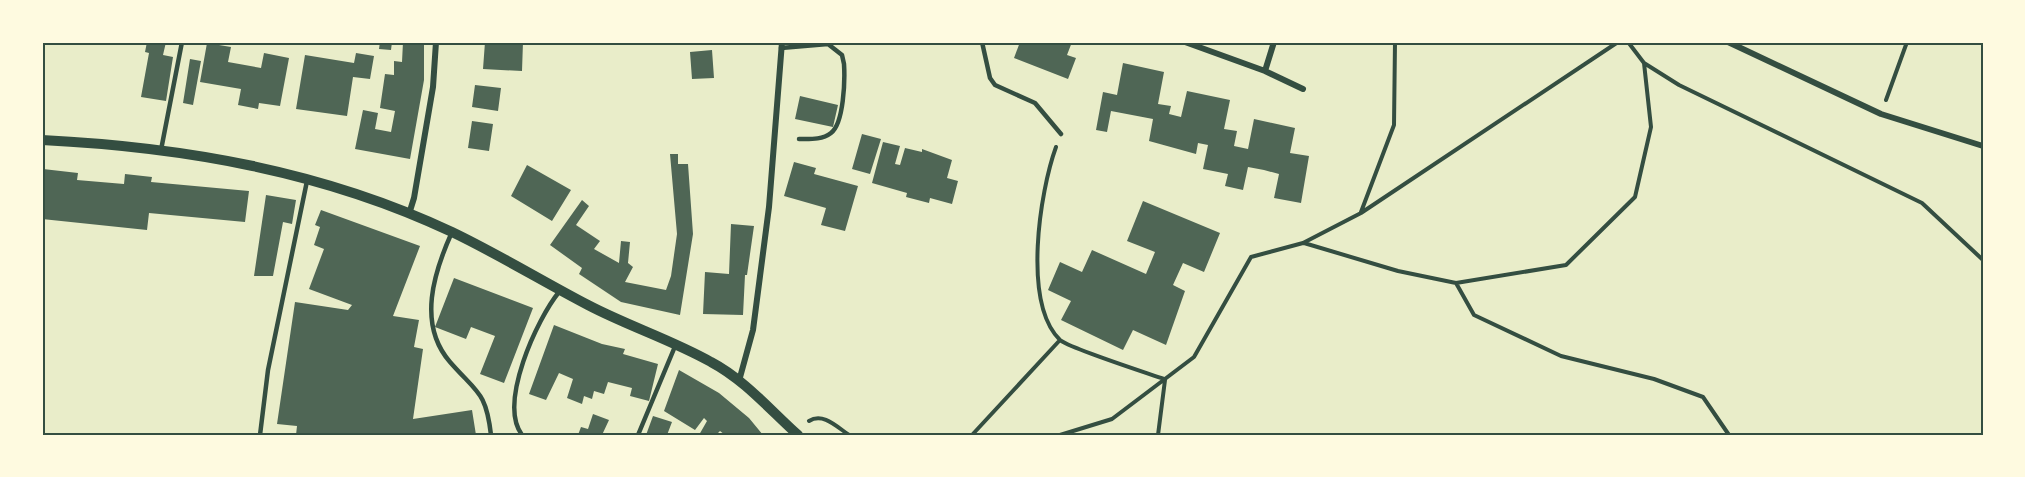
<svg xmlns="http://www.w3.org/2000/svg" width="2025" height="477" font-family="'Crimson Pro',serif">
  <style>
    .building { fill: #4f6655 }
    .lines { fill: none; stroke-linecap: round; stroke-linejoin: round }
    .path { stroke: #344e41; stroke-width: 4 }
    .service { stroke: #344e41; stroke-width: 4.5 }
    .minor { stroke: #344e41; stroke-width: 6 }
    .tertiary { stroke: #344e41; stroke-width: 10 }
    .neatline { fill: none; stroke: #344e41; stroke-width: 2 }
  </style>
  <rect width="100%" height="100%" fill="#e9edc9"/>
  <!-- building -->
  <path class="building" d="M147 42H166L163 55 173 57 166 101 141 97 149 53 145 52Z
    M380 42H392L391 50 379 49Z
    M403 42H424V80L410 159 355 149 363 110 378 113 375 129 391 132 395 111 380 108 385 74 394 75V61L402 62Z
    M485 42H523L522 71 483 69Z
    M1020 42H1072L1067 55 1076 58 1068 79 1014 58Z
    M207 43 231 47 228 62 261 68 264 53 289 58 280 106 259 103 258 109 238 105 241 89 200 82Z
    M712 50 714 78 692 79 690 52Z
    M356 53 374 56 370 79 353 77 347 116 296 109 305 55 354 63Z
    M190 59 201 61 193 105 183 103Z
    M1123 63 1164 72 1158 104 1171 106 1169 114 1181 117 1187 91 1230 100 1224 129 1237 131 1234 146 1248 149 1254 119 1295 128 1290 153 1309 156 1301 203 1274 198 1279 174 1264 170 1248 167 1243 190 1225 186 1228 174 1203 169 1208 145 1198 143 1196 154 1149 141 1153 119 1111 111 1107 132 1096 130 1103 92 1117 95Z
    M475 85 501 88 498 111 472 107Z
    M800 96 838 105 833 127 795 119Z
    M472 121 493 124 489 151 468 148Z
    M862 134 881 139 870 174 852 169Z
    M883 142 900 146 895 164 900 165 905 148 922 152V149L952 160 947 178 958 181 952 204 930 198 929 203 906 197 907 193 872 183Z
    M670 154H678V164H688L693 234 680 315 621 302 579 274 582 268 550 245 582 200 589 206 576 225 600 241 594 249 619 263 621 241 630 242 628 263 633 267 625 282 666 290 671 276 677 234Z
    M794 162 816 168 814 174 858 186 845 231 821 225 826 208 784 196Z
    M527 165 571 190 552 221 511 196Z
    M43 169 78 173 77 180 124 184 125 174 152 177 151 182 249 191 245 222 149 213 147 230 42 219Z
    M266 195 296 200 292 224 283 222 273 276H254Z
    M1143 201 1220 233 1204 272 1183 263 1173 285 1185 291 1166 345 1133 330 1123 350 1061 320 1071 301 1048 290 1060 262 1082 272 1092 250 1146 274 1155 252 1127 241Z
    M321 210 420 246 393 316 419 320 414 347 423 349 413 419 472 410 476 435H296L297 426 277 424 295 302 348 310 352 305 309 289 324 249 314 245 320 227 315 225Z
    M731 224 754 226 747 275H745L743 315 703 314 705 272 729 274Z
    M454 278 533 308 504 383 480 374 495 336 471 327 466 339 435 327Z
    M554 325 602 344 625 349 623 354 658 364 649 401 630 396 632 388 608 382 604 394 594 391 592 399 584 396 582 404 567 398 573 379 559 373 546 400 529 394Z
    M679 370 719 393 749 418 763 435H725L720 431 716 435H699L707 421 704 418 695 430 664 411Z
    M593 414 609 420 602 435H578L581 427 588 429Z
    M653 416 672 422 667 435H646Z"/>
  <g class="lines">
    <!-- path -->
    <path class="path" d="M1628 42 1644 63 1679 85 1922 203 1983 260
      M1886 100 1907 42
      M1056 147C1040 191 1022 303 1060 340 1069 348 1147 373 1164 379
      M1361 212 1394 125 1395 42
      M1304 243 1398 271 1456 283 1566 265 1635 197 1651 127 1644 63
      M1456 283 1474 315 1561 356 1654 379 1703 397 1729 435
      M809 421C823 412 837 427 849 435
      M972 435 1060 340
      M1060 435 1112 419 1194 357 1251 257 1303 243 1361 213 1618 42
      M1158 435 1165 380"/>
    <!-- service -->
    <path class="service" d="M982 42 990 78 995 85 1035 103 1061 134
      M781 48 828 44 842 55 844 64C845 80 844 123 831 133 822 140 810 139 799 139
      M161 150 182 42
      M452 232C434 272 417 324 450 362 477 393 486 391 491 435
      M260 435 268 370 307 181
      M522 435C498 403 537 319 559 292
      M638 435 676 344"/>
    <!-- minor -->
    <path class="minor" d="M1185 42 1265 71 1303 89
      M1728 42 1881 114 1983 146
      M1265 71 1274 42
      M409 214 414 198 433 87 436 42
      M739 381 753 330 769 207 782 42"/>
    <!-- tertiary -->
    <path class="tertiary" d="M42 140C183 147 323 171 452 232 498 254 542 281 588 305 628 326 672 340 711 362 745 380 770 410 798 435"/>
  </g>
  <!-- border -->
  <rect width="2025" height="477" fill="none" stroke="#fefae0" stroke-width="87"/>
  <rect x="44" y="44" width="1938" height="390" class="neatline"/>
</svg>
